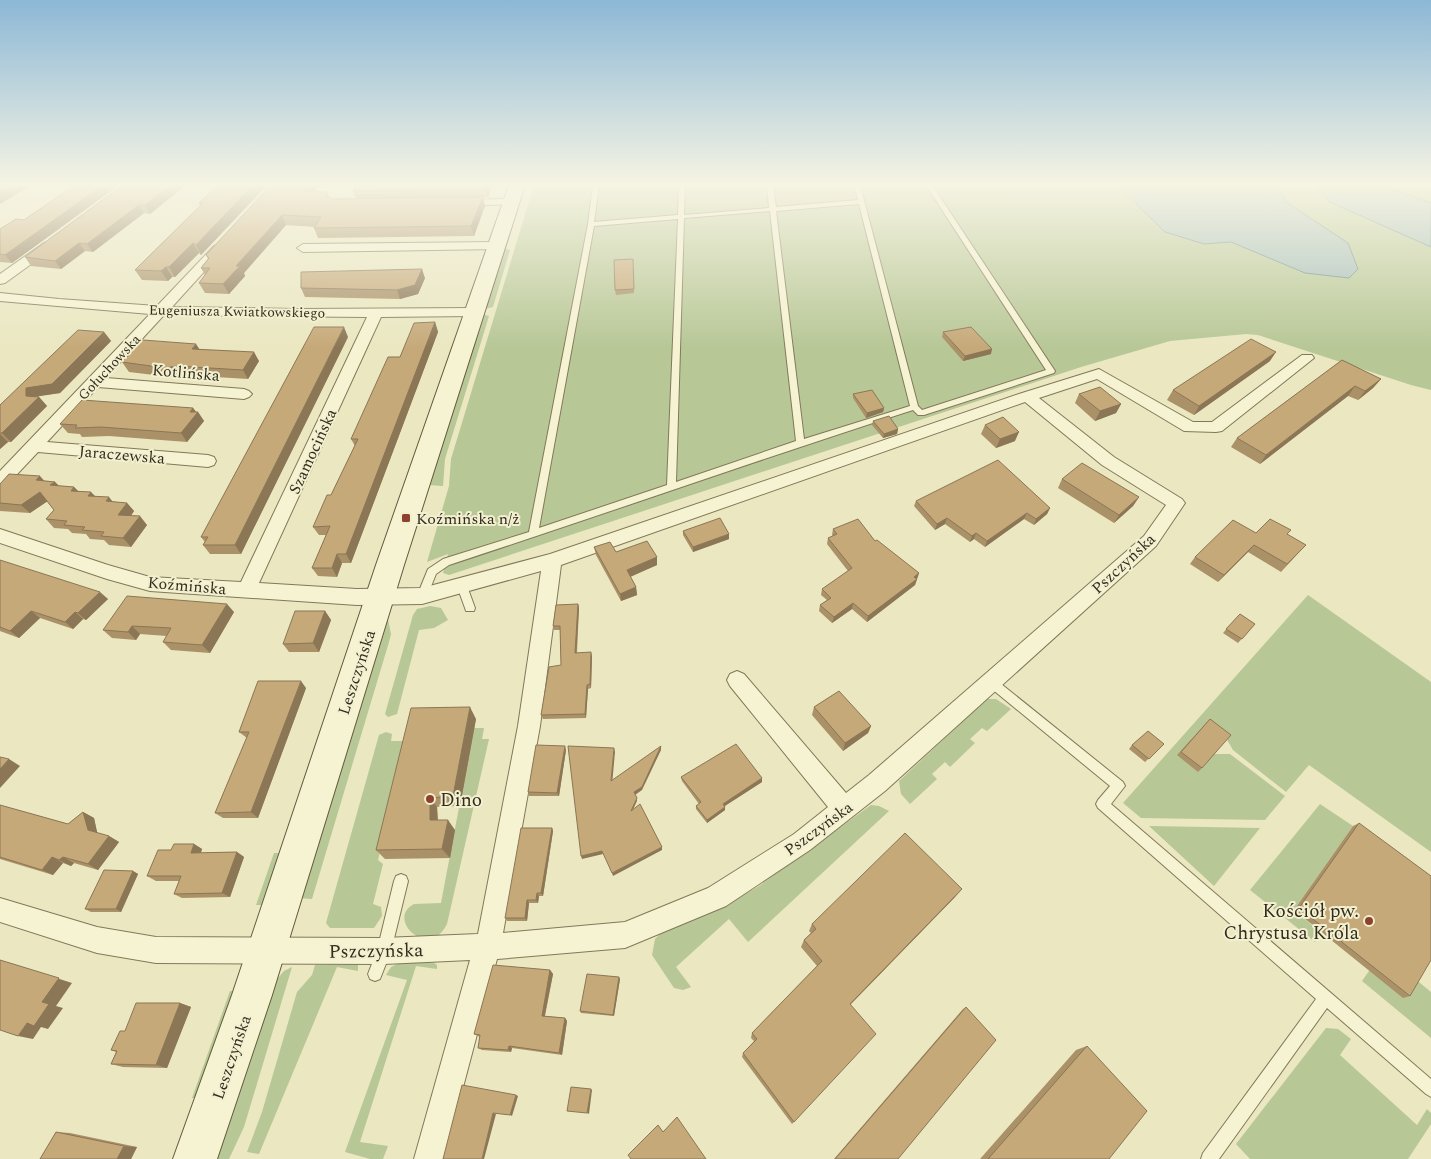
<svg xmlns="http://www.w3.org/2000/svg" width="1431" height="1159" font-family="Spectral,serif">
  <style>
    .green { fill: #b7c796 }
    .water { fill: #a3bdbb; stroke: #6b8a89 }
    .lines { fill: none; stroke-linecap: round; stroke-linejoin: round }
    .lane-casing { stroke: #82785a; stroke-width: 2 }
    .street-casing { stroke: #82785a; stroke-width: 2 }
    .secondary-casing { stroke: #64593d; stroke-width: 2 }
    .lane { fill: #f6f3d3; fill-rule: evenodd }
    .street { fill: #f6f3d3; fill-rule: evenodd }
    .secondary { fill: #f6f3d3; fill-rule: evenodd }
    .wall { fill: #aa9168 }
    .shaded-wall { fill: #8b7655 }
    .building { fill: #c6a979; stroke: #8b7655 }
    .poi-dot { fill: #8d422e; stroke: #f2f0d0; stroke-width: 2 }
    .labels { text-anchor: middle; stroke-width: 4; stroke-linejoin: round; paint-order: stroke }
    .far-street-label { font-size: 14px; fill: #332c1d; stroke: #f2f0d0 }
    .street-label { font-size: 16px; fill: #332c1d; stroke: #f2f0d0 }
    .poi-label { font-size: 16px; fill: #332c1d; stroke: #f2f0d0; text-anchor: start }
    .near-poi-label { font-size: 19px; fill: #332c1d; stroke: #f2f0d0; text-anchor: start }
    .near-street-label { font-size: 19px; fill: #332c1d; stroke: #f2f0d0 }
  </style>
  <rect width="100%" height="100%" fill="#eae7c1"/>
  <!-- green -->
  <path class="green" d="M534 185H1431V390L1411 385 1258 335 1246 334 1170 341 1081 367 449 575 443 573 448 554 427 562 449 486 451 459Z
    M504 248 510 250 493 307 484 309Z
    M483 314 489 316 445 459 443 486 428 485Z
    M1308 595 1431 682V852L1309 765 1286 792 1233 750 1226 738 1214 754H1230L1285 796 1265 820 1141 818 1123 803Z
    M430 606 441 608 448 620 434 628 419 630 397 714 388 717 385 714 413 615 417 609Z
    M388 619 391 634 389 642 312 899 298 898 384 625Z
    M987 699H996L1011 709 987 731 982 728 970 739 975 743 950 767 945 762 932 774 937 779 910 804 901 794 899 781Z
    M474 728H484L482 739H489L447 924C429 961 385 919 414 904L441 903Z
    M386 732 392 734 391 741H406L378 860 383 864 373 904 381 907 382 916 374 928H330L326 923 379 735Z
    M1320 804 1353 826 1294 910 1321 933 1315 942 1250 890Z
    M871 805 879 806 889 811 748 942 729 919 676 967 691 987 683 990 674 988 652 955 655 939 660 934 732 902 759 886Z
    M1149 826 1260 828 1214 886Z
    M274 853H283L264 905H256Z
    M399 963H434L437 965V969L416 966 360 1142 388 1146 383 1159H370L345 1152 407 980 386 975 391 967Z
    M358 964V971L337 967 259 1154 247 1152 262 1112 297 992 312 975 315 965Z
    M292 967 244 1127 229 1159H214L273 984 284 971Z
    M1369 971 1414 978 1431 992V1038L1362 981Z
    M230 991H232L235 996 200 1098H192Z
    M1326 1028 1338 1029 1351 1039 1340 1055 1417 1125 1427 1109 1431 1113V1124L1408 1159H1250L1236 1144Z"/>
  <!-- water -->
  <path class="water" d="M1117 185H1277L1286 202 1348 243 1358 269 1349 278 1305 273 1231 242 1204 244 1165 232Z
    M1316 185H1380L1431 203V247L1330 202Z"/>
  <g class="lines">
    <!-- lane casing -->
    <g class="lane-casing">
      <path id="lane" d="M593 185H599L594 222 678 215 679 185H685L684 215 769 208 767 185H773L776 207 858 200 854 185H860L918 406 922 410 1046 370 926 185H932L1055 371 1054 373 924 415H918L913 410C757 460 605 514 449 565L436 574 426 599H418L417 596 428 569 443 559 529 532 588 224ZM859 204 910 406 804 439 776 211ZM770 211 796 441 676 482 684 218ZM678 219 667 485 539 528 594 226Z
        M462 582 466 583 467 586 475 608 474 611H466L465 608 457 586 458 583Z
        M991 677 995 679 1123 782 1125 786 1111 804 1431 1079V1097L1426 1094 1327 1008 1219 1159H1201L1203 1153 1316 999 1098 808 1096 804 1098 800 1110 786 987 685 985 682 987 679Z
        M401 874 406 876 408 881 391 951 380 979 375 981 370 979 368 974 377 951 394 881 396 876Z"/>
    </g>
    <!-- street casing -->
    <g class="street-casing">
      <path id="street" d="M511 199 517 202 515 204 459 206 453 203 459 200Z
        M48 242 52 243 54 246 52 249 5 283 0 284V274L44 243Z
        M496 242 500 243 502 246 500 249 303 252 297 248 303 244Z
        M218 245 222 246 224 249 222 252 172 307 296 309 474 308 481 312 474 316 381 317 259 583 357 589 422 588 550 554 1022 393 1099 369 1193 422H1212L1302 355H1312L1314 358 1222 431 1216 432 1184 431 1097 379 1039 398 1114 457 1182 499 1185 503 1156 546 885 791 810 850 726 906 625 948 497 959 444 1159H414L470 960 384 964 156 963 97 953 0 922V898L97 927 156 937 384 938 478 934 518 726 541 571 422 604 357 605 150 591 107 579 0 543V529L108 565 150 577 241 582 367 317 164 315 106 378 244 389 249 391 252 394 249 397 244 399 98 387 47 442 208 455 214 457 216 461 214 465 208 467 38 452 6 486 0 488V471L150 314 0 301V293L59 299 157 306 214 246ZM1025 402 1102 465 1166 505 1144 536 869 775 846 793 744 674 737 671 730 674 727 680 730 686 828 807 794 834 708 888 625 922 503 933 540 726 561 565Z"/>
    </g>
    <!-- secondary casing -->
    <g class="secondary-casing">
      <path id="secondary" d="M509 185H525L404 565 272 995 217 1159H173L232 995 376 565Z"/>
    </g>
    <!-- lane -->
    <use href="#lane" class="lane"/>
    <!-- street -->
    <use href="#street" class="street"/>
    <!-- secondary -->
    <use href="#secondary" class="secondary"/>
  </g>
  <!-- wall -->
  <path class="wall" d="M60 185H119L12 263 0 262V229L24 220 72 187Z
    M123 185H186L150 214 144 213 93 252 85 251 61 269 31 266 25 257Z
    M219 185H267L201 255 199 253 175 277H172L168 281 142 280 135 270 200 206 199 203Z
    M271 185H320L315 192H327L329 197 333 199H356L353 191 356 185H492L488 197H483L485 206 474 236 318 238 314 228 315 227 286 225 244 273 245 276 229 294 205 293 199 283 205 275 201 268 208 259 206 255Z
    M633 259 634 293 616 295 615 290Z
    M425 278 418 294 400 299 305 297 301 288Z
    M435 322 438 332 351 563H342L337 577 318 576 312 568 326 535H319L313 527 331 495 355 446 351 439 400 357Z
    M104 332 111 341 60 393 37 396 39 397 47 406 11 442H8L0 449V405Z
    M943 332 991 354 963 361 942 337Z
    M348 337 241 554H210L203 545 205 542 201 537Z
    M199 349 259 361 248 379 183 375 171 377 129 372 122 362Z
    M1342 360 1381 379 1373 388 1358 400 1348 396 1260 464 1231 447 1237 438Z
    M1270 361 1194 415 1167 400 1173 390Z
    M853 394 884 408 883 412 866 418 853 398Z
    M1079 394 1121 404 1116 413 1095 421 1075 403Z
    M193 408 196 412H198L204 421 187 442 109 436 82 437 80 434 68 433 60 424Z
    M873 421 898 429 897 434 883 438 872 425Z
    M985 425 1015 441 996 448 981 434Z
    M1062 479 1139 497 1133 506 1114 523 1058 488Z
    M44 481 55 482 59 486 74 487 78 491 113 502 127 503 134 511 131 516 147 525 131 547 109 545 104 540 90 539 86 534 72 533 68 529 54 528 46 519 54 510 47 501 30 513 0 511V484Z
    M916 501 1050 508 1047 514 1034 525 1024 519 985 547 974 539 970 542 945 524 935 530 914 506Z
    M833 529 875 541 919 573 915 585 867 622 852 609 832 623 819 611 820 605 827 600 821 595 822 589 848 571 827 544 828 538 833 536 832 535Z
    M683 531 729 539 693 552 683 535Z
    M1256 533 1287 534 1306 545 1281 572 1248 552 1218 582 1190 564 1195 557Z
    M594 547 616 552 657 557V565L630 576 636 587 637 595 621 601 596 555Z
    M0 560 108 599 86 620 83 619 73 629 40 618 19 638 0 631Z
    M578 604 579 608 577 653 592 656 591 688 588 689 586 718 543 719 541 715 561 665 560 630H554L553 626Z
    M325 611 331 620 319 652H289L283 644Z
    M234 612 210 653 171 650 163 642 167 636 140 634 136 640 112 638 103 630Z
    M1240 614 1255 624 1238 643 1223 633Z
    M306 688 258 818H223L215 813 247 738 239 732Z
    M814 707 871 726 868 733 843 751 812 715Z
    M476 719 460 806 437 807 438 820 455 830 450 858 385 859 376 850Z
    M1210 719 1202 768 1198 772 1177 755Z
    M1164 744 1145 762 1129 749 1132 745Z
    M566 750 559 796H529L528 792Z
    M681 777 762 782 725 806V810L707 823 696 809V806L699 804 682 781Z
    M0 805 68 824 83 812 94 818 97 833 109 836 119 842 98 870 74 863 71 866 63 863 53 875 0 859Z
    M1359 823 1410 996 1403 998 1294 910 1353 826Z
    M552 828 553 831 543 896H539L538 903H529L527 921H507L505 918Z
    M194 844 202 849 201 853 237 852 244 857 230 897 182 898 174 894 179 881H156L147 876 171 850Z
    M133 871 138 874 121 912H91L85 909Z
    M955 897 851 1004 794 1122 792 1124 742 1057 743 1053 754 1041 751 1038 752 1033 817 966 801 947 804 940 811 933 809 931 812 924Z
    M550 970 553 974 545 1016 565 1018 567 1021 562 1055 512 1048 511 1052 482 1050 478 1048 480 1037 474 1034Z
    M620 979 614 1016 581 1013 580 1011Z
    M180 1003 191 1007 167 1068 123 1067 111 1064 116 1052 111 1050 125 1031Z
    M966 1007 898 1159H834L963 1009Z
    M1087 1046 1109 1159H980L1076 1050Z
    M56 1132 70 1133 137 1147 131 1159H40Z"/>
  <!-- shaded-wall -->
  <path class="shaded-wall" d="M12 185H32L0 204V192Z
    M103 185H119L12 263 5 255Z
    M171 185H186L150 214 145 205Z
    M253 185H267L201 255 196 245Z
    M308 185H320L307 201 303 191Z
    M488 185H492L488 197 486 189Z
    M483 197 485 206 474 236 471 226Z
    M139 205 144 213 93 252 87 244Z
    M282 215 286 225 244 273 245 276 229 294 223 284 236 266Z
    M79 243 85 251 61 269 55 261Z
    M193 243 199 253 175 277 169 267Z
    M166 267 172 277 168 281 161 271Z
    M422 269 425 278 418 294 400 299 397 290Z
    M435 322 438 332 351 563 346 554Z
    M344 327 348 337 241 554 235 545Z
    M104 332 111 341 60 393 34 397H39L47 406 11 442 2 433 26 396V388Z
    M196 344 202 353 192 349Z
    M992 349 991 354 963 361 965 356Z
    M254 352 259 361 248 379 243 370Z
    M1276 352 1270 361 1194 415 1199 406Z
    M177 366 183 375 171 377 165 368Z
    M1381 379 1373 388 1358 400 1365 391Z
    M1355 386 1348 396 1260 464 1266 455Z
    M1121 404 1116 413 1095 421 1100 411Z
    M193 408 197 413 198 412 204 421 187 442 181 433 190 412Z
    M884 408 883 412 866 418 867 413Z
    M898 429 897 434 883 438 884 434Z
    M1019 432 1015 441 996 448 1000 439Z
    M0 434 8 442 0 449Z
    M40 476 48 485 36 480Z
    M55 482 63 490 50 485Z
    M74 487 82 495 71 491Z
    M40 492 48 501 30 513 21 505Z
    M91 492 99 500 88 496Z
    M109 497 116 506 106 501Z
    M1139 497 1133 506 1114 523 1119 515Z
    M127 503 134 511 125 523 118 515Z
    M1050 508 1047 514 1034 525 1036 519Z
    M1027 513 1024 519 985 547 987 541Z
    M140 516 147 525 131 547 123 538Z
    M947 518 945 524 935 530 937 524Z
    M976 533 974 539 970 542 972 536Z
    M729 534V539L693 552V547Z
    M1254 545 1248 552 1218 582 1224 575Z
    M337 554 342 563 337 577 332 568Z
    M657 557V565L628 578 627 570Z
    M919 573 915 585 867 622 868 616Z
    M636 587 637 595 621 601 620 594Z
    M100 592 108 599 86 620 78 613Z
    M853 603 852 609 832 623 834 617Z
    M227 604 234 612 210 653 202 645Z
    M578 604 579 608 576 657 575 653Z
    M31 611 40 618 19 638 10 631Z
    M325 611 331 620 319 652 313 643Z
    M75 612 83 619 73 629 65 622Z
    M132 626 140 634 136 640 128 632Z
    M591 652 592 656 591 688 590 684Z
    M301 681 306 688 258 818 251 812Z
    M587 685 588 689 586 718 585 714Z
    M470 707 476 719 460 806 453 796Z
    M871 726 868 733 843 751 845 743Z
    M565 746 566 750 559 796 557 793Z
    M661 746V750L642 790 635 795 634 792Z
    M614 748 615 752 612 785 611 781Z
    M9 759 20 766 0 788V769Z
    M762 778V782L723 807V804Z
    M430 798 437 807 438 829 430 820Z
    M637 798V801L631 814V811Z
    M725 807V810L707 823V820Z
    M83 812 94 818 98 836 88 830Z
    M448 820 455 830 450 858 442 849Z
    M552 828 553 831 543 896 541 893Z
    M109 836 119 842 98 870 88 864Z
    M194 844 202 849 199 858 191 853Z
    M662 847V850L613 876 612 873Z
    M602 851 603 854 582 859 581 856Z
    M237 852 244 857 230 897 222 893Z
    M52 857 63 863 53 875 42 870Z
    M63 857 74 863 71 866 59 860Z
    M133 871 138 874 121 912 116 909Z
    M962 889 955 897 846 1009 850 1004Z
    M537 893 539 896 538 903 536 900Z
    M527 900 529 903 527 921 525 918Z
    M0 960 72 983 56 1006 63 1008 48 1029 41 1027 33 1039 18 1036 42 1002Z
    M550 970 553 974 544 1019 542 1016Z
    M619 977 620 979 614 1016 613 1015Z
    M180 1003 191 1007 167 1068 156 1065Z
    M565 1018 567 1021 562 1055 559 1053Z
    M509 1046 512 1048 511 1052 508 1050Z
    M591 1089 592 1090 589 1114 587 1113Z
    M516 1095 518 1096 512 1116 510 1115Z
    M493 1113 496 1114 484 1159H482Z
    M124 1146 137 1147 131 1159H117Z"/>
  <!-- building -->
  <path class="building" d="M0 185H12L0 192Z
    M75 185H103L5 255 0 254V229L16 219 24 220Z
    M123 185H171L145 205H139L87 244 79 243 55 261 25 257Z
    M219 185H253L196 245 193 243 169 267H166L161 271 135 270 203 203H199Z
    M271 185H308L303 191 327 192 326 196 333 199 483 197 471 226 314 228 321 217 282 215 236 266H240L223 284 199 283 210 268H201L209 258 206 255Z
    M356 185H488L486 189 353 191Z
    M633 259 634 289 615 290 614 260Z
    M422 269 415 285 397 290 301 288V272Z
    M435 322 346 554H337L332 568H312L330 526 313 527 327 495H331L358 439H351L388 357H400L414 323Z
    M314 327H344L235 545H203L208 537H201Z
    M971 327 992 349 965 356 943 332Z
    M78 330 104 332 52 384 26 388V396L39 397 2 433H0V405Z
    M1251 339 1276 352 1199 406 1173 390Z
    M143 340 196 344 192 349 254 352 243 370 177 366 165 368 122 362Z
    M1342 360 1381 379 1365 391 1355 386 1266 455 1237 438Z
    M1100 387 1121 404 1100 411 1079 394Z
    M872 390 884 408 867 413 853 394Z
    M82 400 193 408 190 412H198L181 433 101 427 75 428 77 425 60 424Z
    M889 416 898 429 884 434 873 421Z
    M1003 417 1019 432 1000 439 985 425Z
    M998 460 1050 508 1036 519 1027 513 987 541 976 533 972 536 947 518 937 524 916 501Z
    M1082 463 1139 497 1119 515 1062 479Z
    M9 474 40 476 36 480 55 482 50 485 74 487 71 491 91 492 88 496 109 497 106 501 127 503 118 515 140 516 123 538 101 536 104 532 82 530 85 527 64 525 67 521 46 519 54 510 40 492 21 505 0 503V484Z
    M720 518 729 534 693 547 683 531Z
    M858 519 875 541 877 540 919 573 914 577 917 579 868 616 853 603 834 617 820 605 831 598 822 589 852 568 828 538 837 534 833 529Z
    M1270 519 1291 530 1287 534 1306 545 1287 564 1254 545 1224 575 1195 557 1233 520 1256 533Z
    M647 541 657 557 627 570 636 587 620 594 594 547 610 542 616 552Z
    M0 560 100 592 78 613 75 612 65 622 31 611 10 631 0 627Z
    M127 596 227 604 202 645 163 642 171 628 132 626 128 632 103 630Z
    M578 604 575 653 591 652 590 684 587 685 585 714 541 715 549 667 561 665 560 626H553L556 605Z
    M295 611H325L313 643 283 644Z
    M1240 614 1255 624 1242 639 1226 629Z
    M258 681H301L251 812 215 813 249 732H239Z
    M839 691 871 726 845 743 814 707Z
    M470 707 453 796 430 798V820H448L442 849 376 850 411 708Z
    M1210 719 1231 735 1202 768 1181 752Z
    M1148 731 1164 744 1149 759 1132 745Z
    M736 744 762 778 723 804 725 807 707 820 696 806 701 802 681 777Z
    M536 745 565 746 557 793 528 792Z
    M568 746 614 748 611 781 661 746 642 787 634 792 637 798 631 811 640 804 662 847 612 873 602 851 581 856Z
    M0 757 9 759 0 769Z
    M0 805 68 824 83 812 88 830 109 836 88 864 63 857 59 860 52 857 42 870 0 857Z
    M1359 823 1431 876V960L1410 996 1299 908Z
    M521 828H552L541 893H537L536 900H527L525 918H505Z
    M905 833 962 889 850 1004 876 1034 794 1122 743 1053 757 1039 752 1033 822 961 804 940 816 929 812 924Z
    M174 844H194L191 853 237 852 222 893 174 894 181 876H147L158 850H171Z
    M104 870 133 871 116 909H85Z
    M0 960 59 978 42 1002 49 1004 34 1026 27 1023 18 1036 0 1030Z
    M493 965 550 970 542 1016 565 1018 559 1053 509 1046 508 1050 478 1048 480 1035 474 1034Z
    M587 974 619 977 613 1015 580 1011Z
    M136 1003H180L156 1065 111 1064 117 1051 111 1050 120 1031H125Z
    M966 1007 996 1040 898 1159H835Z
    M1087 1046 1147 1111 1109 1159H988Z
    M462 1085 516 1095 510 1115 493 1113 482 1159H443Z
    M571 1087 591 1089 587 1113 567 1111Z
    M677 1117 706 1159H631L628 1155 658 1125 663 1132Z
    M56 1132 124 1146 117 1159H40Z"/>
  <!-- sky -->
  <linearGradient id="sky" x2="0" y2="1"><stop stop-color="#8cb8d6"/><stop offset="0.53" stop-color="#f6f4e3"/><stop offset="1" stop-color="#f6f4e3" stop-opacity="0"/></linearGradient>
  <rect width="1431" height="348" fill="url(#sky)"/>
  <!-- markers -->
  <g class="poi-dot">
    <rect x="401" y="513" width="10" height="10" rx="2.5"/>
    <circle cx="430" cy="799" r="5"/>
    <circle cx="1369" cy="921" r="5"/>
  </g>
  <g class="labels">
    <!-- far-street labels -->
    <g class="far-street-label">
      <text transform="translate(237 311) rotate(1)" y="5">Eugeniusza Kwiatkowskiego</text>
      <text transform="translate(109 367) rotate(-47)" y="5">Gołuchowska</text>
    </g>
    <!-- street labels -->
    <g class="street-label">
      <text transform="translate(186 372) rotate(5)" y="6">Kotlińska</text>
      <text transform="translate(312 451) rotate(-65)" y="6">Szamocińska</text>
      <text transform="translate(122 454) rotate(5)" y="6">Jaraczewska</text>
      <text transform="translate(1123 563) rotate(-43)" y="6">Pszczyńska</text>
      <text transform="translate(187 585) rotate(5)" y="6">Koźmińska</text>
      <text transform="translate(356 672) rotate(-72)" y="6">Leszczyńska</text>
      <text transform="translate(818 828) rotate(-36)" y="6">Pszczyńska</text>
      <text transform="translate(231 1057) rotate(-71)" y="6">Leszczyńska</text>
    </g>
    <!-- poi labels -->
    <g class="poi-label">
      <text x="416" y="524">Koźmińska n/ż</text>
    </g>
    <!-- near-poi labels -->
    <g class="near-poi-label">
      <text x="440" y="806">Dino</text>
      <text x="1359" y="917" text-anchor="end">Kościół pw.<tspan x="1359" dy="22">Chrystusa Króla</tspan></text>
    </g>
    <!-- near-street labels -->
    <g class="near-street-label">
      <text transform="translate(376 950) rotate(-1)" y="7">Pszczyńska</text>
    </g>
  </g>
</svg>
